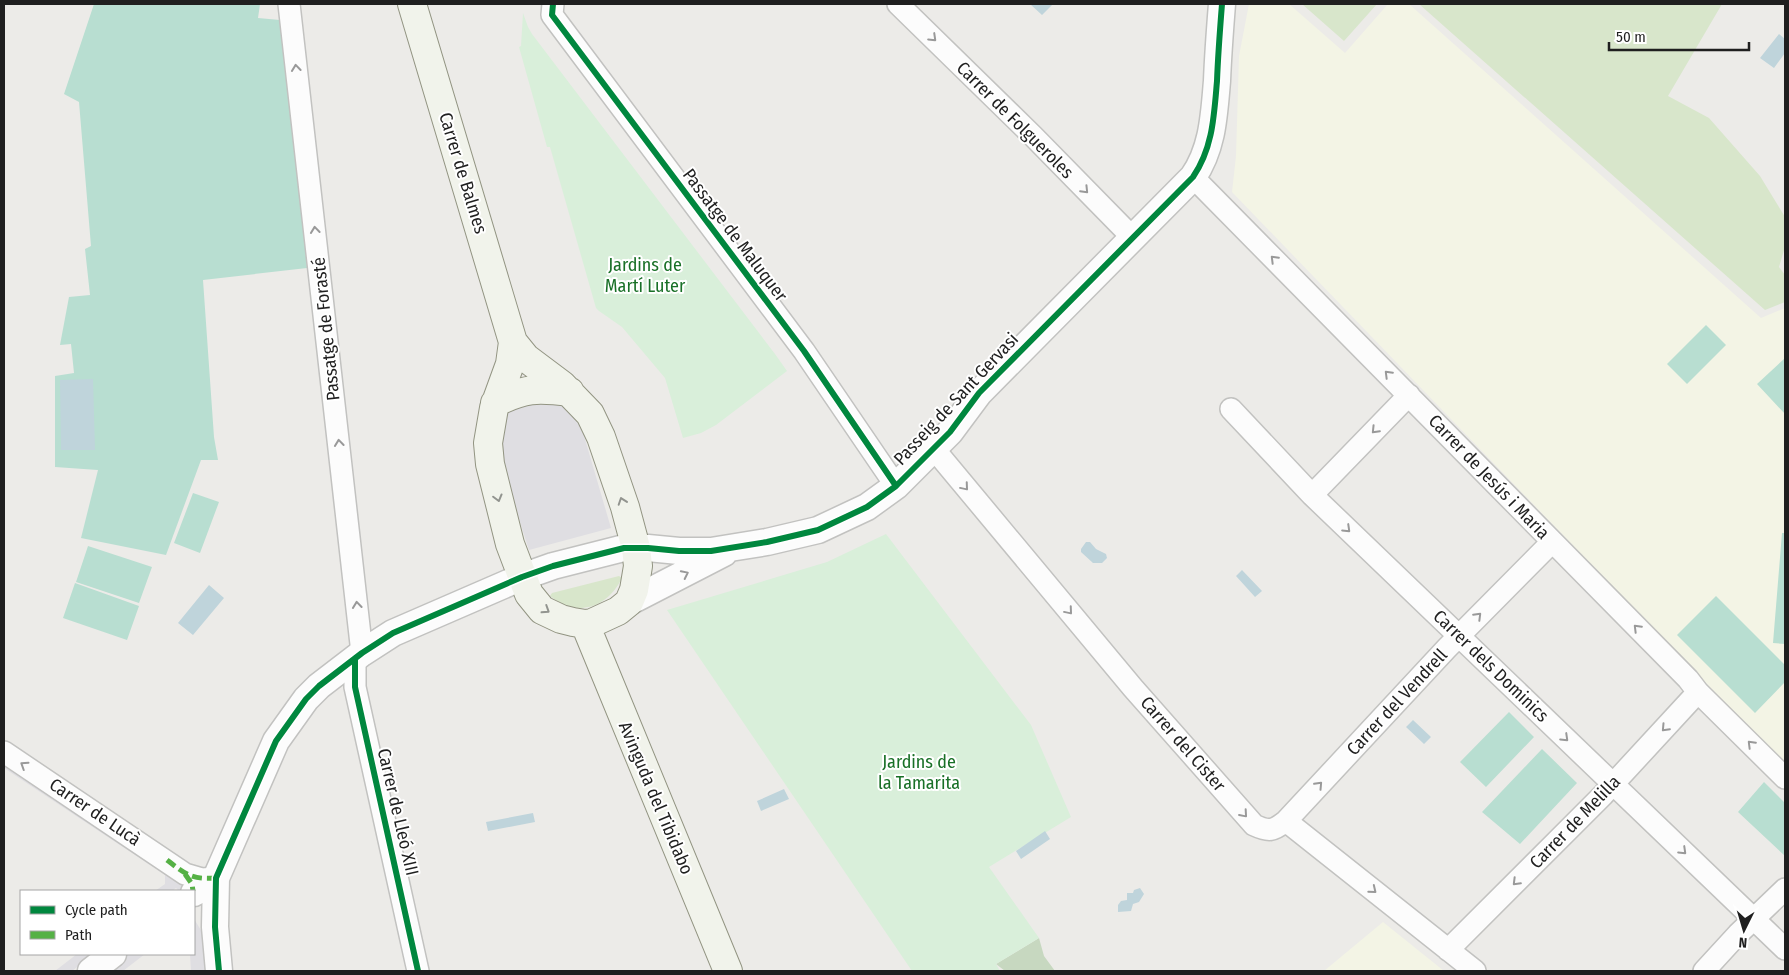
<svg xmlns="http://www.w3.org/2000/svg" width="1789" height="975" font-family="'Fira Sans Condensed',sans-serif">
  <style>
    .education { fill: #f3f4e5 }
    .grass { fill: #d8e6cb }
    .forest { fill: #c7d8c0 }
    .park { fill: #d9efda }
    .pitch { fill: #b8ded1 }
    .plaza { fill: #dfdee2 }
    .water { fill: #bfd4db }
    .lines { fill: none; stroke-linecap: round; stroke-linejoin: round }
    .minor-casing { stroke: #c2c2c0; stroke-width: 24 }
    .tertiary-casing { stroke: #c2c2c0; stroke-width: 29 }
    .secondary-casing { stroke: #929482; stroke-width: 30 }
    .minor { stroke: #fcfcfc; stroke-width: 21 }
    .tertiary { stroke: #fcfcfc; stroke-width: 26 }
    .secondary { stroke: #f1f3eb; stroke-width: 28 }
    .quiet { stroke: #55b145; stroke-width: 5; stroke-dasharray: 10 5; stroke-linecap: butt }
    .cycleway-casing { stroke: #fff; stroke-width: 9 }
    .cycleway { stroke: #00873e; stroke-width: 6 }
    .oneway { stroke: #999 }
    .oneway2 { stroke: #92948f }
    .labels { text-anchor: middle; stroke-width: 4; stroke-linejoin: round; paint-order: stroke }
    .street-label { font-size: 18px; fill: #1f1f1f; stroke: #fff }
    .park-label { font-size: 18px; fill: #197027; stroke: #fff }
  </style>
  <rect width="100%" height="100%" fill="#ecebe8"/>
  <!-- education -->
  <path class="education" d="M1249 4H1289L1345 53 1388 4H1409L1761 318 1785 308V765L1232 192 1236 156 1239 56Z
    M1383 922 1444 971H1324Z"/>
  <!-- grass -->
  <path class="grass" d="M1302 4H1377L1344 41Z
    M1419 4H1722L1668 96 1709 118 1760 176 1785 217V247L1779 267 1785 275V302L1765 310Z
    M619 576 622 578C607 608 578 618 550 596L552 593Z"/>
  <!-- forest -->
  <path class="forest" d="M1039 938 1044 956 1055 971H1005L996 964Z"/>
  <!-- park -->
  <path class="park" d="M523 13 528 27 532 34 775 354 787 371 716 425 701 433 683 438 665 378 622 327 599 311 596 308 550 147H547L519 47 521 46Z
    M886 534 1031 725 1071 817 989 867 1039 938 996 964 1000 971H912L667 610 827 562Z"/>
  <!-- pitch -->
  <path class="pitch" d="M94 4H260L258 18 280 20 301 202 307 268 203 280 214 437 218 460H201L166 555 81 538 98 470 55 467V376L74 373 71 344 60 345 69 297 90 295 85 249 91 246 79 102 64 94Z
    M1706 325 1726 345 1687 384 1667 364Z
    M1785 358V414L1757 384Z
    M193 493 219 502 200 553 174 543Z
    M1782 533H1785V644L1773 643Z
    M88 546 152 567 139 603 76 582Z
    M75 583 139 606 127 640 63 618Z
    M1716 596 1785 665V682L1755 713 1677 635Z
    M1509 712 1534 737 1486 787 1460 762Z
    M1542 749 1577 783 1520 844 1482 812Z
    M1764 782 1785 803V856L1738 812Z"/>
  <!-- plaza -->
  <path class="plaza" d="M552 396 573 414 582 429 611 528 529 550 501 463 498 440 509 406Z
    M4 757 189 880 179 891 176 888 172 891H155L165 884V875L4 768Z
    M194 919 204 935 207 971H191L190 954H194Z
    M77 954H94L72 971H55Z
    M127 954H145L123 971H106Z"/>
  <!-- water -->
  <path class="water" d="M1030 4H1053L1042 15Z
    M1779 34 1785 39V53L1774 68 1760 58Z
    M93 379 95 450H61L60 380Z
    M1086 542H1090L1096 549 1106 554 1107 558 1102 563H1093L1081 552V549Z
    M1242 570 1262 591 1255 597 1236 576Z
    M209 585 224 598 193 635 178 623Z
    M1413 720 1431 737 1424 744 1406 727Z
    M784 789 789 799 761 811 757 801Z
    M533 813 535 822 488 831 486 822Z
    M1045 831 1050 839 1021 859 1016 851Z
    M1140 888 1144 894 1139 902 1133 904 1131 911 1118 912V905L1121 901 1127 900V893H1133L1134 890Z"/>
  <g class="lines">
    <!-- minor casing -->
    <g class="minor-casing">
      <path id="minor" d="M289 4 362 653
        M553 4 552 15 804 351 896 486
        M898 4 1033 136 1132 237
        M1193 177 1688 679 1698 692 1785 778
        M1231 409 1312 495 1785 949
        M934 449 1133 688 1254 825C1269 832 1273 831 1286 821L1475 971
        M1312 495 1409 395
        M355 659V687L418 971
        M4 752 185 874 202 879 216 878
        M1286 821 1447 648 1552 542
        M1448 950 1603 795 1698 692
        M1704 971 1738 934 1785 889"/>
    </g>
    <!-- tertiary casing -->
    <g class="tertiary-casing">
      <path id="tertiary" d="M629 602 724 553
        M194 893 216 878
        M91 971 113 954
        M219 971 215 927 216 878 276 741 306 699 319 686 362 653 393 633 522 577 553 566 624 548H648L679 551H711L767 542 818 530 867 507 896 486 950 432 979 393 1193 177C1213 148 1214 115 1217 81 1218 55 1220 29 1222 4"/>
    </g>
    <!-- secondary casing -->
    <g class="secondary-casing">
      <path id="secondary" d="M412 4 513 342 526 358 562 385 590 414 601 437 625 507 636 548 638 566 634 590 629 602 618 611 592 623 585 624 573 622 561 619 542 610 529 594 510 544 490 464 488 443 494 408 510 364 513 342
        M495 403C524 388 537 388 570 392
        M585 624 728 971"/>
    </g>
    <!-- minor -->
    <use href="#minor" class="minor"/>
    <!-- tertiary -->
    <use href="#tertiary" class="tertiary"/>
    <!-- secondary -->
    <use href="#secondary" class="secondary"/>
    <!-- quiet -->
    <path class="quiet" d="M167 860C185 874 192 880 216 878
      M185 874 192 884 193 891"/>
    <!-- cycleway casing -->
    <g class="cycleway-casing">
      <path id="cycleway" d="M553 4 552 15 804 351 896 486
        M355 659V687L418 971
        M219 971 215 927 216 878 276 741 306 699 319 686 362 653 393 633 522 577 553 566 624 548H648L679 551H711L767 542 818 530 867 507 896 486 950 432 979 393 1193 177C1213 148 1214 115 1217 81 1218 55 1220 29 1222 4"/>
    </g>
    <!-- cycleway -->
    <use href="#cycleway" class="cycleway"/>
  </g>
  <!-- one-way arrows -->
  <defs><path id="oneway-chevron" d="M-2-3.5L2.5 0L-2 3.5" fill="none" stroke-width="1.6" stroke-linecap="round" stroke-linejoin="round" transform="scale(1.25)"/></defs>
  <g class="oneway">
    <use href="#oneway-chevron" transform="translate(933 38) rotate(44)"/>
    <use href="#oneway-chevron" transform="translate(296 68) rotate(-96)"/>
    <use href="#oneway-chevron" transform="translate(1085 190) rotate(46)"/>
    <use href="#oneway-chevron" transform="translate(315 230) rotate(-96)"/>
    <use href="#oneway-chevron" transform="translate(1274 259) rotate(-135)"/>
    <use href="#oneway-chevron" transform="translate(1388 374) rotate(-135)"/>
    <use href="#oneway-chevron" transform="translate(1375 430) rotate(134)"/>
    <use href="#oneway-chevron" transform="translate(339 443) rotate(-96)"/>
    <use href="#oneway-chevron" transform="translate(965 487) rotate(50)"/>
    <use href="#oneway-chevron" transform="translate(1347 529) rotate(44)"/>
    <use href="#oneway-chevron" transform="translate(685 574) rotate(-26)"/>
    <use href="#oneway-chevron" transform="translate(357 605) rotate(-96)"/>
    <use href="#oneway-chevron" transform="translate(1069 611) rotate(50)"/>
    <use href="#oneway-chevron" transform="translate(1478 616) rotate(-45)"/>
    <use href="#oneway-chevron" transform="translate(1637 628) rotate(-135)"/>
    <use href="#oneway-chevron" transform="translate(1665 728) rotate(133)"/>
    <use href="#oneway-chevron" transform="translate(1565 738) rotate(44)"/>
    <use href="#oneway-chevron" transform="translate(1751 744) rotate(-135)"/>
    <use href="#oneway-chevron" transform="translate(24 765) rotate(-147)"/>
    <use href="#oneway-chevron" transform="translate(1319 785) rotate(-47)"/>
    <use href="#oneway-chevron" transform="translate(1244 814) rotate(49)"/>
    <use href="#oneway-chevron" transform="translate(1683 851) rotate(44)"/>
    <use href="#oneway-chevron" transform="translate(1516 882) rotate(135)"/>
    <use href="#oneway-chevron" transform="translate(1373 890) rotate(39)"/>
  </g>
  <g class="oneway2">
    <use href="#oneway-chevron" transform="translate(498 498) rotate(75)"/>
    <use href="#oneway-chevron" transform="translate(622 501) rotate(-109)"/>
    <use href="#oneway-chevron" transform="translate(546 610) rotate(33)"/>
  </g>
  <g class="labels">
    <!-- street labels -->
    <g class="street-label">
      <text transform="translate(1015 120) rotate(45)" y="6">Carrer de Folgueroles</text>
      <text transform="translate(463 173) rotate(73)" y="6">Carrer de Balmes</text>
      <text transform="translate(735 235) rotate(53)" y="6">Passatge de Maluquer</text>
      <text transform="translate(326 329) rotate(-96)" y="6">Passatge de Forasté</text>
      <text transform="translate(956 399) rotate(-47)" y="6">Passeig de Sant Gervasi</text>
      <text transform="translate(1489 477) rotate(46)" y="6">Carrer de Jesús i Maria</text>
      <text transform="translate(1491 666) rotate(44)" y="6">Carrer dels Dominics</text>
      <text transform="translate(1397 702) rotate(-47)" y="6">Carrer del Vendrell</text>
      <text transform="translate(1183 744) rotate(49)" y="6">Carrer del Cister</text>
      <text transform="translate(656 798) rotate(67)" y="6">Avinguda del Tibidabo</text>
      <text transform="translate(95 812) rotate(34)" y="6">Carrer de Lucà</text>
      <text transform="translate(398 812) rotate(77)" y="6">Carrer de Lleó XIII</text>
      <text transform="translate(1575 822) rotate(-46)" y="6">Carrer de Melilla</text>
    </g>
    <!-- park labels -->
    <g class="park-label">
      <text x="645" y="271">Jardins de<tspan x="645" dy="21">Martí Luter</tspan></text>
      <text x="919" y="768">Jardins de<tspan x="919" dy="21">la Tamarita</tspan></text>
    </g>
  </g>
  <!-- border -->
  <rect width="1789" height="975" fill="none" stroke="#1f1f1f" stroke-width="10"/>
  <!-- legend -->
  <rect x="20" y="890" width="175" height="65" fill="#ffffff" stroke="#a5a5a5"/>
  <rect x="30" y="906" width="25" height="8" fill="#00873e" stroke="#a5a5a5"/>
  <text x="65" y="915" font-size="15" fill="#1f1f1f">Cycle path</text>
  <rect x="30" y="931" width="25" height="8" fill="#55b145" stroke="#a5a5a5"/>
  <text x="65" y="940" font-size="15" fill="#1f1f1f">Path</text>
  <!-- north arrow -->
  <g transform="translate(1744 930) rotate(185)" stroke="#ffffff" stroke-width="4" paint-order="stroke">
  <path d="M0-4L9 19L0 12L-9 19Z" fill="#1f1f1f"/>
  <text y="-8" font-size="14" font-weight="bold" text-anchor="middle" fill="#1f1f1f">N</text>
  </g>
  <!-- scale -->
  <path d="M1609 42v8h140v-8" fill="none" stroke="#1f1f1f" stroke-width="2.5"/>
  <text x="1616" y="42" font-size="15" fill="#1f1f1f" stroke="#ffffff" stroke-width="4" paint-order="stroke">50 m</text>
</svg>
